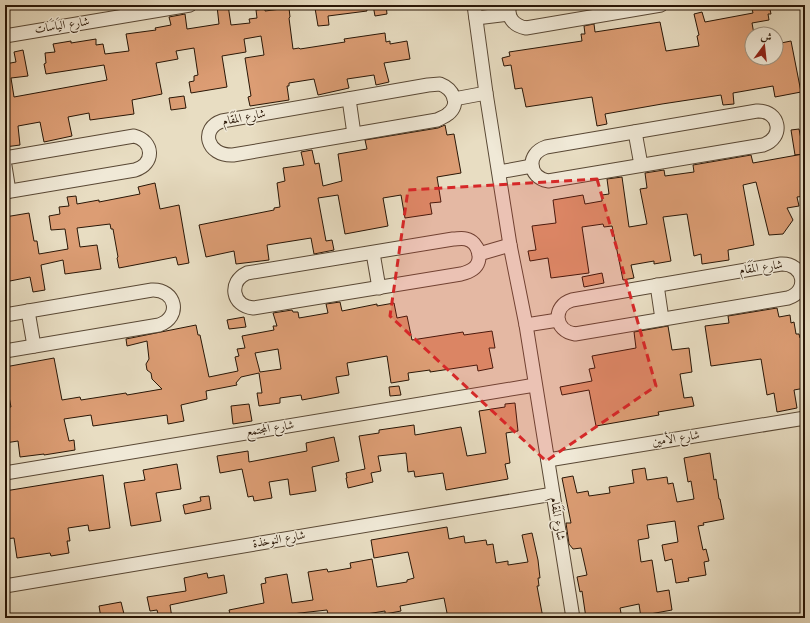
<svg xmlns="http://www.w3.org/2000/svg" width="810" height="623" font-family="'Old Standard TT',Amiri,serif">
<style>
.building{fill:#dc9d74;stroke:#291606;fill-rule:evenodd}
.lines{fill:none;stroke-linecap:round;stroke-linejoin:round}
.minor-casing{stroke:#594835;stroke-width:15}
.minor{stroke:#f0e9d7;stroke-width:13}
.marked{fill:#d62828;fill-opacity:0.2;stroke:#d62828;stroke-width:3;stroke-dasharray:8 5;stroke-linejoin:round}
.labels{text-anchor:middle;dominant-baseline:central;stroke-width:3;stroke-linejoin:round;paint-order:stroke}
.street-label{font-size:12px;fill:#291606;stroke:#f0e9d7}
</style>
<rect width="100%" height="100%" fill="#e8ddc2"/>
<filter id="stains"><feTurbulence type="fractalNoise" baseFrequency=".005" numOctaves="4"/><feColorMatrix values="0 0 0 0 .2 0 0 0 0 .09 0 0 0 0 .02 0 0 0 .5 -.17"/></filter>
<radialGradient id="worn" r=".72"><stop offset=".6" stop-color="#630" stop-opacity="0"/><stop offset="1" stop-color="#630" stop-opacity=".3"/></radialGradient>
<g class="building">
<path d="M228 5 231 25 250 23 249 19 257 18 256 10 265 9V11L289 8 290 17 289 18 293 49 299 48 300 49 345 42 344 39 385 33 386 42 390 41V44L407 41 410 59 384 63 389 82 376 85 374 75 347 79 349 88 318 95 314 79 289 83V86H287L289 100 250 106 248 97 251 96 245 58 264 55 261 36 244 39 246 52 222 56 227 87 191 93 189 82 194 81V76L198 75 194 48 176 51 178 59 156 63 162 94 132 100 134 114 90 120 89 113 68 117 72 136 44 142 40 122 18 126 20 145 5 147V64L16 62 14 52 23 50 28 76 11 78 14 97 107 80 104 65 46 74 44 64 46 63 45 53 55 52 53 44 71 41V43L96 39V45L103 44 105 54 129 51 126 34 156 30 155 28 171 25 169 17 185 14 187 29 219 24 217 6Z"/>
<path d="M335 5H366L367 11 328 16 329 25 318 26 315 8Z"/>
<path d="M373 5H386L387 14 375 16Z"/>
<path d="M751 5H769L771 14H768L769 20 752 23 754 34H752V58H776V44L791 41 801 92 775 97 773 86 733 93 734 104 723 105 721 95 662 104 605 114 607 124 597 126 592 97 526 107 522 88 515 89 511 65 504 66 502 58 510 56 509 52 582 41 581 34H585L584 26 594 24 595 32 660 22 666 51 699 46 697 36 699 35 694 14 702 12 705 22 753 13Z"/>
<path d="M184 96 186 108 171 110 169 98Z"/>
<path d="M445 125 447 135 454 134 461 173 437 177 441 202 430 203 432 214 405 218 401 195 383 198 388 226 345 234 338 195 318 198 326 241 332 240 334 250 314 254 311 238 267 245 269 260 236 264 234 251 206 257 199 225 274 210V208L280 207 277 183 285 181 283 168 304 165 301 152 312 150 315 164 319 163 323 186 342 181 338 154 367 149 365 140 438 128Z"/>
<path d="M799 129 804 154 795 155 791 130Z"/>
<path d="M803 154 805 168V196L797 197 799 206 787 208 793 220 783 234 769 235 756 182 743 185 754 245 728 250 729 260 702 264 701 254 694 256 687 214 663 217 671 261 654 264V261L631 265 634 278 623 280 612 226 604 227 603 224 582 227 589 273 551 278 548 258 530 261 528 251 536 250 532 226 556 223 553 200 583 195 585 204 602 201V195L609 194 607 179 622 177 629 227 647 224 640 189 647 188 645 173 664 170 665 176 694 172 693 165 751 155 753 163Z"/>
<path d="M155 183 160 209 179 205 189 263 178 265 176 257 119 268 117 258 118 257 113 229H111L110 224 77 228 80 247 97 245 101 269 65 274 63 260 41 265 45 290 33 292 30 277 5 282V217L29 213 34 241H37L39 254 68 249 65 229 51 230 49 216 60 214 59 207 69 206 67 197 76 196 77 204 99 200V202L140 194 138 187Z"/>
<path d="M602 273 604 283 584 287 582 277Z"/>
<path d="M340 302 342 311 377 304V306L394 303 397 318 407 316 412 340 463 332 464 335 492 331 495 348H489L493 368 478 371 477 365 430 372V370L408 373 409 380 391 383 387 356 347 363 349 375 336 377 339 393 302 400 301 395 280 398V403L259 406 257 393H262L259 373 241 377 236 383 237 385 206 391 207 399 181 405 184 421 168 424 167 415 93 426 91 415 64 419 69 441 74 440 75 450 44 455V454L20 457 18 441 5 443V407H11L5 376V367L54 358 62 400 80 397 81 400 126 393 127 395 162 389 152 379 151 373 147 370 146 364 149 359 147 341 127 346 126 339 196 325 198 335H200L209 377 238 371 235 357 239 356 237 349 245 348 242 336 274 330 273 326H277L273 313 292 310 293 312H298L299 318 328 313 326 304ZM278 349 281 369 260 372 255 353Z"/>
<path d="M777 308 779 317 790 315 791 323 794 322 796 334H799L800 338H805V388L794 390 797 408 777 412 774 393 767 395 761 359 711 366 705 326 729 323 728 316Z"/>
<path d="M244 317 246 327 229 329 227 320Z"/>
<path d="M668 326 672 350 689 348 692 372 680 374 684 398 692 397 694 406 658 412 659 415 596 426 589 390 562 395 560 387 592 381 589 369 595 368 592 356 636 348 634 332Z"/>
<path d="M399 386 401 395 390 396 389 387Z"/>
<path d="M515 403 518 431 506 433 510 463 505 464 508 479 446 490 443 473 415 477 414 471 408 472 406 453 378 456 381 471 371 473 373 482 348 488 346 478H347L346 473 365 469 359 436 379 433V430L414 425 415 435 461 427 467 456 486 453 479 411 505 407V404Z"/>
<path d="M249 404 252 421 233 424 231 406Z"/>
<path d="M334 437 339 461 312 467 316 491 290 495 288 479 269 482 272 498 254 501 253 496 248 497 242 469 220 473 217 456 248 451 249 462 307 451 306 443Z"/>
<path d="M710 453 714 480 716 479 719 499H720L724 519 703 523 704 525 698 526 703 550 706 549 709 561 704 562 706 575 688 578 689 581 676 583 672 559 665 561 662 545 678 542 675 521 647 525 649 538 638 540 641 562 652 560 657 592 669 590 672 610 650 614 651 618H641L639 604 620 608 622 618H586L582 591 580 592 577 577 587 575 581 548 573 549 569 544 566 523H571L562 478 573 476 577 493 588 491 589 496 610 493 609 487 634 483 632 470 645 468 647 480 667 477 668 484 673 483 677 502 694 499 691 481 688 482 684 458Z"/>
<path d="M177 464 181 489 156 493 161 521 131 526 124 483 145 480 143 470Z"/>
<path d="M103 475 110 528 89 531 88 525 68 528 70 541H67L69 553 51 556 50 553 17 558 14 538 5 539V491Z"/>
<path d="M209 496 211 509 185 514 183 505 201 501 200 497Z"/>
<path d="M447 527 449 539 464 536 465 543 486 540 487 545 493 544 496 563 508 561V565L528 562 522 535 532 533 538 560 540 578H538L539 586H537L543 618H448L444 598 400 606 401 611 385 614V611L342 618H329L327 610 300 613 278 616 279 618H231L229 610 264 603 261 584 266 583 265 578 287 574 292 603 313 600 308 572 327 569 328 572 351 568 350 563 372 559 377 587 407 582V580L414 578 408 552 374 558 371 540Z"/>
<path d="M207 573 208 578 224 575 227 593 170 605 172 618H159L157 610 150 611 147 597 186 591 184 578Z"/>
<path d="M121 602 125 618H101L99 606Z"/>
</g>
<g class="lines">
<defs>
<g id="minor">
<path d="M474 5 486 93 510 245 526 325 573 618"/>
<path d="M510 5C506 17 514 26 526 28L661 5"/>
<path d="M476 18 509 14"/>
<path d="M5 36 190 5"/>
<path d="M440 84C453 89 461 104 448 114 445 117 440 118 437 120L233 155C206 156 200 128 222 121L428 85Z"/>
<path d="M349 99 354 134"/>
<path d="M454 99 486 93"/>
<path d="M757 111C780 110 785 138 763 145L548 181C528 177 526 154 546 147Z"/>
<path d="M635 132 641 165"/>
<path d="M5 158 134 136C154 141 155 164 135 170L5 192"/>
<path d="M5 166 9 191"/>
<path d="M499 172 532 166"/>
<path d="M453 239C457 239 462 238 466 239 479 242 484 261 473 269 469 272 465 273 461 274L253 308C232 306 228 282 247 273Z"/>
<path d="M373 253 379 288"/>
<path d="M479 254 510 245"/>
<path d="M781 264C804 263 810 291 788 298L575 334C554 331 552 306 572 300Z"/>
<path d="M657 285 662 319"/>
<path d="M28 311 34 346"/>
<path d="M5 315 152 290C176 289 182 317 159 325L5 351"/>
<path d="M526 325 558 320"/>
<path d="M548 460 805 418"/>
<path d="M5 473 535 385"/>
<path d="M5 586 553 494"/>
</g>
</defs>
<use href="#minor" class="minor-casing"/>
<use href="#minor" class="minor"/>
</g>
<path class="marked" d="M597 179 656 386 546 461 390 316 408 190Z"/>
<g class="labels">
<g class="street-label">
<text transform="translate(62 26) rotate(-9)">شارع اليَاسَات</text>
<text transform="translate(244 118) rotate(-11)">شارع المَقَام</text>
<text transform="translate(761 268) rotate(-8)">شارع المَقَام</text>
<text transform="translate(270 429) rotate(-9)">شارع المجتمع</text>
<text transform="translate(676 439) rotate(-9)">شارع الأمين</text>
<text transform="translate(557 519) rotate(81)">شارع المَقَام</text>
<text transform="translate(279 540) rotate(-10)">شارع النوخذة</text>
</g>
</g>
<rect width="810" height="623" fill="none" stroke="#e8ddc2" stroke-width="20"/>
<rect x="6" y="6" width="798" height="611" fill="none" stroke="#291606" stroke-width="2"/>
<rect x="10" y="10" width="790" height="603" fill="none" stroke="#291606"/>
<g transform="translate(764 46) rotate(15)"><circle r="19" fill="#f0e9d7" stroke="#a09583"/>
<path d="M0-3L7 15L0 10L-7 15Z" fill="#8f2418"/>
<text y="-6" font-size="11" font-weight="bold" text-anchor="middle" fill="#291606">ش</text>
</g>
<rect width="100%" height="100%" filter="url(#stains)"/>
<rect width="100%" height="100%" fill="url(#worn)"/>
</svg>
